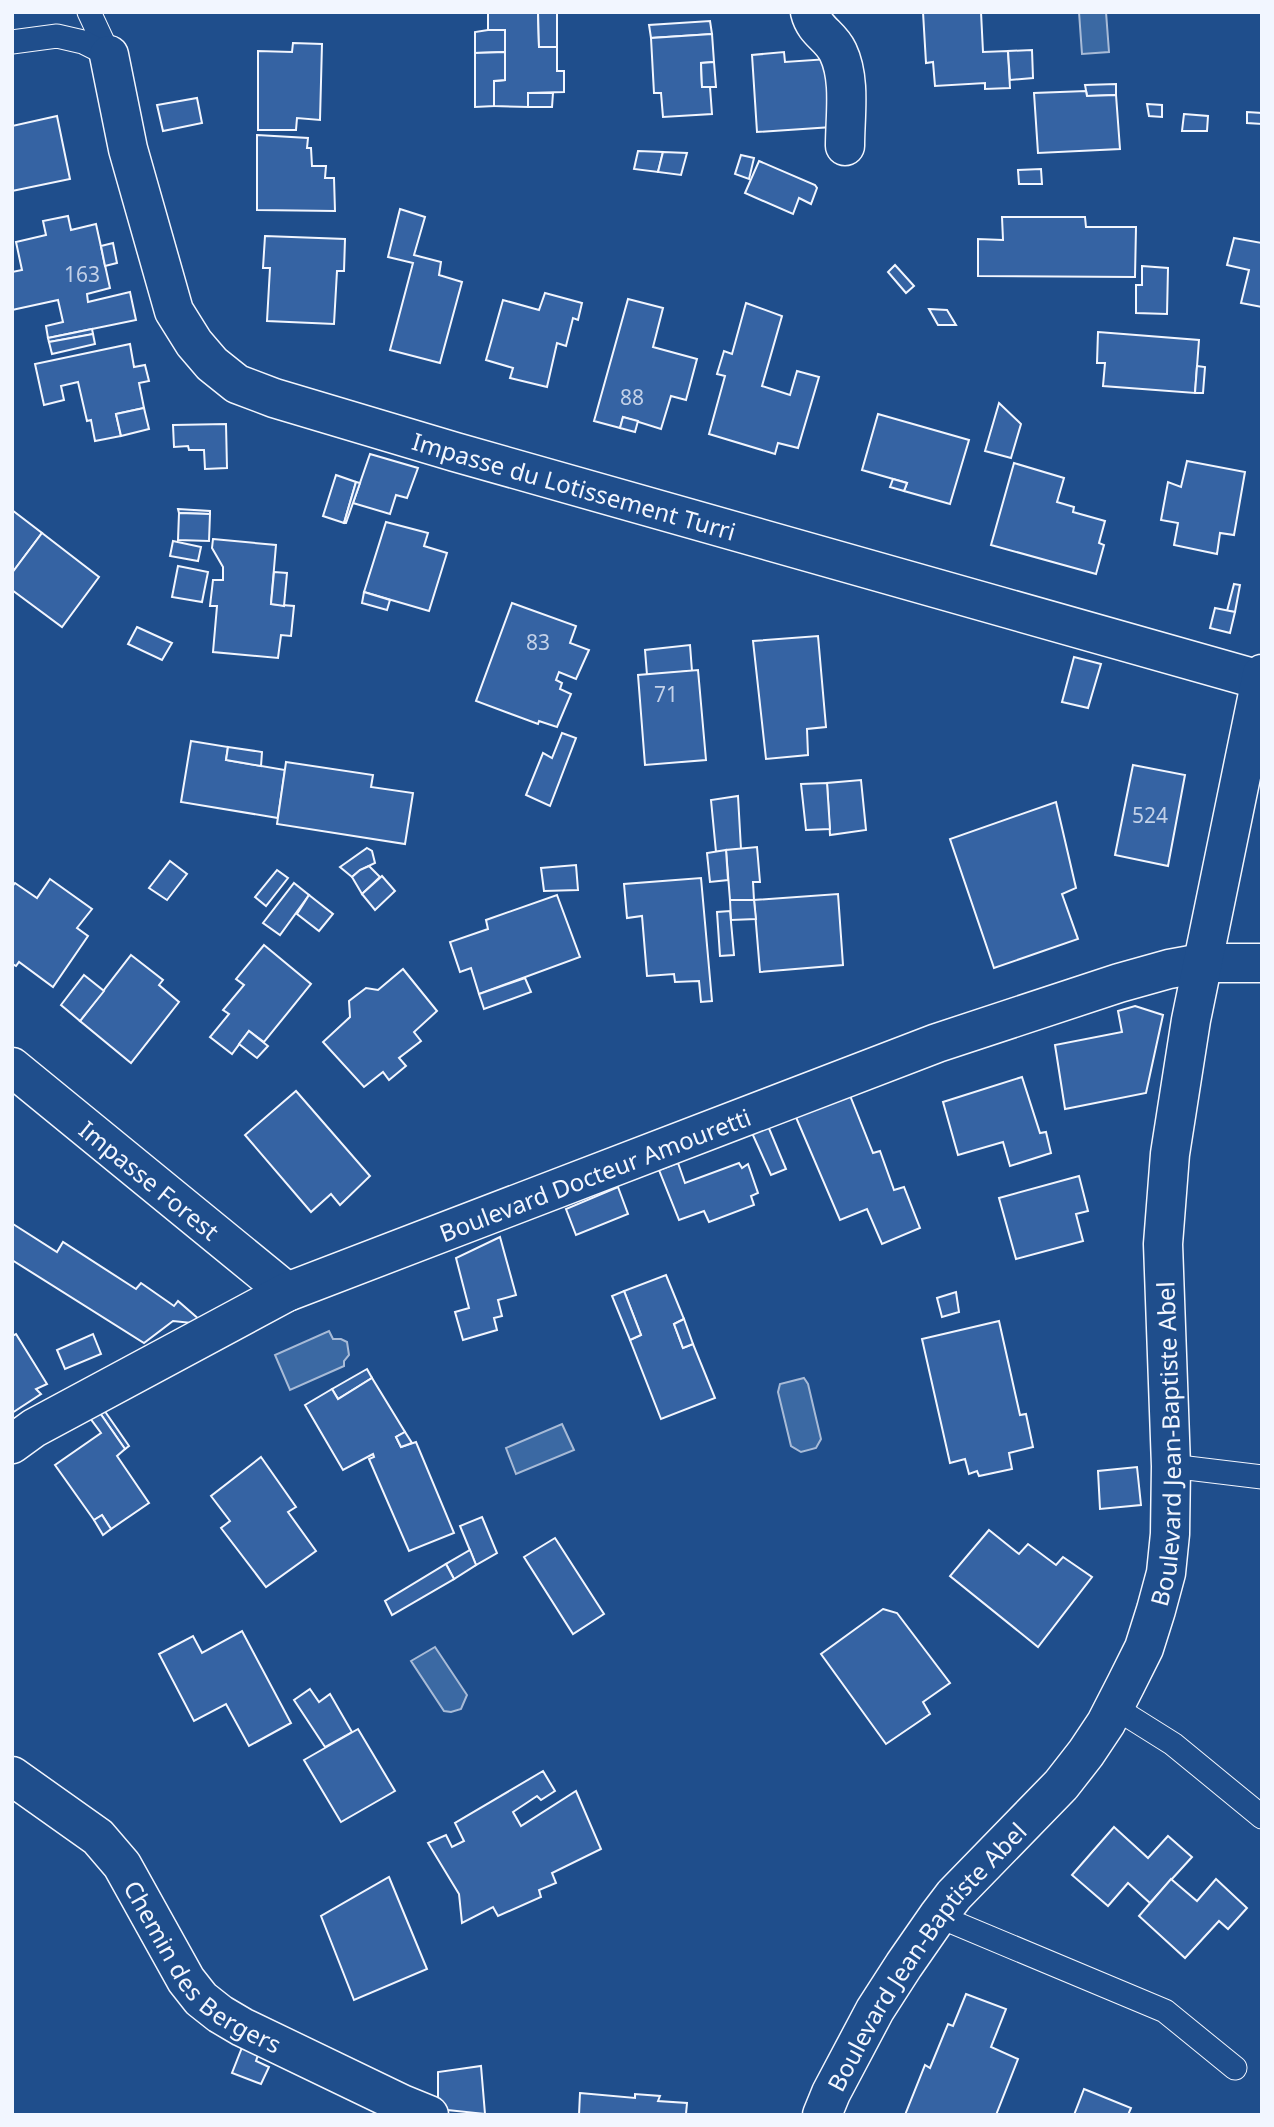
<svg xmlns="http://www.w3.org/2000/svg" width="1274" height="2127" font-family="'Noto Sans',sans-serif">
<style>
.water{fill:#3b69a3;stroke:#a8bbd7;stroke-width:2}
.building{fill:#3563a3;stroke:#f2f6ff;stroke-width:2}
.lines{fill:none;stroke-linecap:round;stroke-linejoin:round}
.lane-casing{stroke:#f2f6ff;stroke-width:25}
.street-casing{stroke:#f2f6ff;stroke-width:41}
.secondary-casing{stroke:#f2f6ff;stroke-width:41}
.lane{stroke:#1f4e8c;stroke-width:23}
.street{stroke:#1f4e8c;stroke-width:38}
.secondary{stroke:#1f4e8c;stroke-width:38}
.labels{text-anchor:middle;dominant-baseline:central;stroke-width:5;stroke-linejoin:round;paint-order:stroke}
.number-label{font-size:21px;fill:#c3d1e8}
.street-label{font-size:24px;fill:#f2f6ff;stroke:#1f4e8c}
</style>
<rect width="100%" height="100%" fill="#1f4e8c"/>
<g class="water">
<path d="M1079 12H1106L1109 52 1082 54Z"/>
<path d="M329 1331 333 1339H341L347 1342 349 1355 344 1361V1366L290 1390 275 1355Z"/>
<path d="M804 1378 808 1384 821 1439 816 1448 801 1452 791 1446 778 1392 780 1384Z"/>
<path d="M562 1424 574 1450 516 1474 506 1448Z"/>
<path d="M435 1647 467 1695 461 1709 451 1712 444 1711 411 1661Z"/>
</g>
<g class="building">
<path d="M488 12H538L539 47H557V71H564V92L528 93V107L494 106V81L505 80V30H488Z"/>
<path d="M538 12H557V47H539Z"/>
<path d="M923 12H981L983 52 1008 51 1010 88 985 89V83L935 86 933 62 926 63Z"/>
<path d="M710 21 712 34 651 38 649 25Z"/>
<path d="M488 30H505V52L475 53V32Z"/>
<path d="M712 34 714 62 701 63 702 87H710L712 114 663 117 661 93H654L651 38Z"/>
<path d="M293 43 322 44 320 120 297 118 296 130H258V51L292 52Z"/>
<path d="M1032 50 1033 78 1010 80 1008 51Z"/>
<path d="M505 52V80L494 81V106L475 107V53Z"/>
<path d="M784 52 785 62 828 59 832 127 757 132 752 55Z"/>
<path d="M714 62 716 87H702L701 63Z"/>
<path d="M1116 84V95L1087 96 1085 85Z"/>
<path d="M1086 91 1087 96 1116 95 1120 149 1038 153 1034 93Z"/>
<path d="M528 93H553L552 107H528Z"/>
<path d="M197 98 202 123 163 131 157 105Z"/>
<path d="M1147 104 1162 105V117L1149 116Z"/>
<path d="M1247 112 1262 113V124L1247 123Z"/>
<path d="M1184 114 1208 116 1207 131H1182Z"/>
<path d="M57 116 70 179 12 191V126Z"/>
<path d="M257 135 308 138 307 148H311L312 166H326L325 178H334L335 211 257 210Z"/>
<path d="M638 151 663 152 658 172 634 169Z"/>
<path d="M663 152 687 153 681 175 658 172Z"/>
<path d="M741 155 754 158 749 179 735 174Z"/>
<path d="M759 161 815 185 817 188 811 204 799 198 793 214 745 193Z"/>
<path d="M1041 169 1042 184H1019L1018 170Z"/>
<path d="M400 209 425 217 414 255 441 262 439 275 462 282 440 363 390 350 413 263 388 257Z"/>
<path d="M68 216 71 230 96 224 110 288 87 294 88 302 130 292 136 320 48 338 46 326 63 322 58 300 12 310V272L22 270 16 242 46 235 43 221Z"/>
<path d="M1002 217H1085L1086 227H1136L1135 277 978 276V239L1003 240Z"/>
<path d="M265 236 345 239 344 271H337L334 324 267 321 270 268H263Z"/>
<path d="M1234 238 1262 243V307L1241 303 1249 270 1227 265Z"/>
<path d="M113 243 117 263 105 266 101 246Z"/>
<path d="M895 265 914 286 906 293 888 272Z"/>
<path d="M1142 266 1168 268 1167 314 1136 313V285H1142Z"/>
<path d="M545 293 582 303 578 320 573 318 566 346 557 343 547 387 510 378 513 368 486 360 503 300 539 310Z"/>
<path d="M628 299 663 308 653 347 697 359 686 400 671 396 661 429 623 417 620 428 594 421Z"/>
<path d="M746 303 782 316 762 386 790 395 797 371 819 377 798 448 778 443 775 454 709 434 725 376 717 374 724 351 732 354Z"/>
<path d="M929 309 947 310 956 325H938Z"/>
<path d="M92 329 93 334 89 335 49 342 48 338Z"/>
<path d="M1098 332 1199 340 1195 393 1103 386 1105 363H1097Z"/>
<path d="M93 334 95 344 52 354 49 342Z"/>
<path d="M130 344 134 367 145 365 149 381 139 383 144 408 116 414 121 436 95 441 91 420 87 421 78 382 61 386 64 400 44 405 35 364Z"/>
<path d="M1197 366 1205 367 1203 393H1195Z"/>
<path d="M999 403 1021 424 1011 458 985 451Z"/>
<path d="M144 408 149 429 121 436 116 414Z"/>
<path d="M878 414 969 440 950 504 904 491 907 483 862 470Z"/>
<path d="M623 417 638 421 635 432 620 428Z"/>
<path d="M226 424 227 468 205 469 204 450H189L188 446 174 447 173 425Z"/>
<path d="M370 454 418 468 407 498 396 495 390 514 353 503Z"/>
<path d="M1187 461 1245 472 1234 535 1220 533 1217 554 1174 545 1178 523 1161 520 1168 482 1181 487Z"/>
<path d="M1014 463 1064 478 1057 502 1074 507 1073 512 1105 521 1099 543 1104 545 1096 574 991 545Z"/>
<path d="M336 475 356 482 344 523 323 516Z"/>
<path d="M893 479 907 483 904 491 890 487Z"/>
<path d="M356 482 360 483 346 523H344Z"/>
<path d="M178 509 210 511V514H206L179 513Z"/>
<path d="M12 510 42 533 12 573Z"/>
<path d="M179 513 210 514 209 541 178 540Z"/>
<path d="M386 522 428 533 424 546 447 553 429 611 364 592Z"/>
<path d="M42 533 99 577 62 627 12 590V573Z"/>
<path d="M213 539 276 545 271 604 294 606 291 636 281 635 278 658 213 652 217 606H210L213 580H223V567L212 548Z"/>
<path d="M173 541 201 547 198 561 170 556Z"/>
<path d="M178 566 208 572 202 602 172 597Z"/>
<path d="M274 572 287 573 284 606 271 604Z"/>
<path d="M1234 584 1240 585 1235 612 1227 611Z"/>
<path d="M364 592 390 600 387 610 362 603Z"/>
<path d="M512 603 576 626 570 643 589 650 576 679 559 672 556 680 562 683 560 689 571 694 557 727 539 721 538 724 476 701Z"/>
<path d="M1215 608 1235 612 1230 633 1210 628Z"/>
<path d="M137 627 172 643 162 660 128 644Z"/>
<path d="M818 636 826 727 807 729 808 755 766 759 753 641Z"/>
<path d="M690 645 692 671 647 675 645 650Z"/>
<path d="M1074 657 1101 664 1088 708 1062 702Z"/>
<path d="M698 670 706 760 645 765 638 675Z"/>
<path d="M562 733 576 738 550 806 526 795 543 753 552 758Z"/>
<path d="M191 741 228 747 226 760 285 770 278 818 181 802Z"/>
<path d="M228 747 262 752 261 766 226 760Z"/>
<path d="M286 762 373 775 371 787 413 793 405 844 277 824Z"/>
<path d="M1133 765 1185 775 1168 866 1115 855Z"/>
<path d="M861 780 866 830 830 835 827 783Z"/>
<path d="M827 783 830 829 806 830 801 784Z"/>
<path d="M738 796 741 849 716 852 711 800Z"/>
<path d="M1056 802 1076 888 1062 894 1078 939 994 968 950 839Z"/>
<path d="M757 847 760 882H753L754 900H730L726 850Z"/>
<path d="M367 848 372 851 375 863 360 870 352 877 340 867Z"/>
<path d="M726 850 728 880 710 882 707 853Z"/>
<path d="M170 861 187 874 167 900 149 888Z"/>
<path d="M576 865 578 890 544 891 541 868Z"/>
<path d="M369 866 380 877 362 894 352 877 360 870Z"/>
<path d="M277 870 288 878 266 906 255 897Z"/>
<path d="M382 876 395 891 375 910 362 894Z"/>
<path d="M701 878 712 1001 701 1002 699 981 675 982 674 974 647 976 642 916 627 918 624 884Z"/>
<path d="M50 879 92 909 77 928 88 936 53 987 19 962 16 966 12 964V887L15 883 37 898Z"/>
<path d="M294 883 309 895 280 935 263 923Z"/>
<path d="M838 894 843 965 760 972 754 900Z"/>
<path d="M309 895 333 914 319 931 297 914Z"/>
<path d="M557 895 580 957 479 994 471 968 460 972 450 942 488 929 486 920Z"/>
<path d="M730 900H754L756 919 731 920Z"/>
<path d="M730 911 734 955 720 956 717 912Z"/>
<path d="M264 945 311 984 264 1042 249 1031 232 1054 210 1037 229 1014 223 1010 244 985 236 979Z"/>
<path d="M131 955 163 980 159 985 179 1002 131 1063 80 1021Z"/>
<path d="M403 969 437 1011 414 1032 421 1041 399 1058 406 1066 389 1080 383 1072 364 1087 323 1042 350 1017 349 1001 366 988 378 990Z"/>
<path d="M84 975 104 991 80 1021 61 1005Z"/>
<path d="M525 978 531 992 484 1009 479 994Z"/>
<path d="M1135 1006 1163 1015 1146 1093 1065 1109 1055 1045 1122 1032 1118 1011Z"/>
<path d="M249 1031 268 1046 257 1058 239 1044Z"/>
<path d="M1022 1077 1040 1133 1046 1132 1051 1153 1010 1166 1003 1142 958 1155 943 1102Z"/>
<path d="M296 1091 370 1176 340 1205 331 1194 311 1212 245 1135Z"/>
<path d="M849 1093 873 1153 880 1151 894 1190 904 1187 920 1228 882 1244 867 1209 840 1220 795 1115Z"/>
<path d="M768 1126 786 1169 771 1175 752 1133Z"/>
<path d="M678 1163 685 1183 739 1163 742 1168 748 1164 758 1193 751 1196 754 1205 709 1222 704 1211 679 1220 659 1170Z"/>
<path d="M1079 1176 1088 1211 1076 1214 1083 1241 1016 1259 999 1198Z"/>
<path d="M618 1187 628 1214 576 1235 566 1209Z"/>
<path d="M13 1224 57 1252 63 1242 136 1289 141 1283 174 1306 178 1301 201 1321 192 1323 173 1321 144 1343 12 1260Z"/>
<path d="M500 1237 516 1295 498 1300 502 1316 494 1318 497 1330 463 1340 455 1312 469 1308 456 1258Z"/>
<path d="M666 1275 684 1319 674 1324 683 1348 693 1344 715 1398 661 1419 630 1340 641 1335 624 1291Z"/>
<path d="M624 1291 641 1335 630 1340 612 1296Z"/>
<path d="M956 1292 959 1312 942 1317 937 1298Z"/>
<path d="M684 1319 693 1344 683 1348 674 1324Z"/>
<path d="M999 1321 1020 1415 1026 1414 1033 1447 1009 1453 1012 1469 979 1476 977 1471 969 1474 965 1459 950 1463 922 1339Z"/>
<path d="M16 1334 47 1384 36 1389 41 1394 12 1413V1336Z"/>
<path d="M93 1334 101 1354 65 1369 57 1350Z"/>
<path d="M367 1369 372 1378 338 1399 332 1389Z"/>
<path d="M372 1378 405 1432 396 1437 401 1447 416 1442 454 1533 409 1551 369 1459 374 1457 373 1454 343 1470 305 1405 332 1389 338 1399Z"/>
<path d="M104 1410 129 1446 125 1449 100 1413Z"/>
<path d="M100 1413 125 1449 117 1456 149 1503 111 1529 102 1515 94 1520 55 1465 101 1433 90 1418Z"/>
<path d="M405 1432 412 1443 401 1447 396 1437Z"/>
<path d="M261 1457 296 1507 288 1512 316 1551 266 1587 221 1528 230 1521 211 1496Z"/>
<path d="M1137 1467 1141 1505 1100 1509 1098 1471Z"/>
<path d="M102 1515 111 1529 103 1535 94 1520Z"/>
<path d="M482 1517 497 1553 476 1565 460 1526Z"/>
<path d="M989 1530 1019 1554 1028 1544 1056 1565 1063 1557 1092 1577 1038 1647 950 1576Z"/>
<path d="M555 1538 604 1614 573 1634 524 1557Z"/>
<path d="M470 1550 476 1565 454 1579 446 1564Z"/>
<path d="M446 1564 454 1579 392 1615 385 1601Z"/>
<path d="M883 1609 897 1613 950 1683 923 1702 930 1714 886 1744 821 1654Z"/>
<path d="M242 1631 291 1723 249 1746 226 1704 194 1721 159 1654 193 1636 202 1653Z"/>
<path d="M310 1689 319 1702 330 1694 352 1732 325 1747 294 1700Z"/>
<path d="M358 1729 395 1791 341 1822 304 1760Z"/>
<path d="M543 1771 555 1791 541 1800 537 1796 513 1812 521 1826 576 1791 601 1849 552 1873 556 1883 539 1890 541 1897 498 1916 493 1907 462 1923 459 1894 428 1843 446 1835 452 1847 464 1841 455 1823Z"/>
<path d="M1114 1827 1148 1858 1168 1836 1192 1857 1150 1903 1128 1883 1108 1906 1072 1875Z"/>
<path d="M389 1877 427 1969 354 2000 321 1916Z"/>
<path d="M1171 1879 1197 1901 1216 1879 1247 1908 1228 1929 1219 1921 1185 1958 1139 1916Z"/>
<path d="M966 1994 1006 2009 991 2047 1018 2059 996 2115H905L925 2065 930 2068 948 2024 953 2026Z"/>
<path d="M243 2045 259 2052 256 2061 269 2067 261 2084 232 2073Z"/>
<path d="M481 2066 485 2114 438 2109V2072Z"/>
<path d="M1084 2089 1131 2108 1128 2115H1074Z"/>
<path d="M580 2093 635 2098V2094L660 2096 658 2101 687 2103 686 2114 694 2115H579Z"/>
</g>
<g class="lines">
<defs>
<g id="lane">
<path d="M89 12 109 55"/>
<path d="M12 42 57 36 83 42 109 55"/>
<path d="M1171 1466 1262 1477"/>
<path d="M1114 1707 1173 1744 1262 1817"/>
<path d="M938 1916 1165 2011 1235 2068"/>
</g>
<g id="street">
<path d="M810 12C815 32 830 35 838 52 851 79 845 116 845 146"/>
<path id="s1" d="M109 55 128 149 174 311 194 343 212 364 237 384 274 398 455 452 1260 680"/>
<path id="s2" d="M12 1067 287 1292"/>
<path id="s3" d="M12 1444 34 1428 287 1292 937 1043 1119 983 1169 969 1202 963H1262"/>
<path id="s4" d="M12 1776 98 1837 122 1865 186 1980 201 1999 220 2014 242 2027 402 2104 429 2115"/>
</g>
<g id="secondary">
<path id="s5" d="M822 2115 831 2093 875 2010 904 1965 938 1916 954 1895 1061 1785 1086 1753 1106 1723 1126 1684 1144 1648 1156 1610 1166 1573 1170 1534 1171 1466 1163 1244 1170 1154 1191 1020 1262 674"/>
</g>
</defs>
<use href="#lane" class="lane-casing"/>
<use href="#street" class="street-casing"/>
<use href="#secondary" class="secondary-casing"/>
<use href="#lane" class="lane"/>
<use href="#street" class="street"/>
<use href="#secondary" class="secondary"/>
</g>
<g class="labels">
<g class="number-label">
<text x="82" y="274">163</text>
<text x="632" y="397">88</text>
<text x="538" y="642">83</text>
<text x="666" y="694">71</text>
<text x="1150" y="815">524</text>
</g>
<g class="street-label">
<text stroke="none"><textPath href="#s1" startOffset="714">Impasse du Lotissement Turri</textPath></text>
<text stroke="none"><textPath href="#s3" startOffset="644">Boulevard Docteur Amouretti</textPath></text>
<text stroke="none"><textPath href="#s2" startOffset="178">Impasse Forest</textPath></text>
<text stroke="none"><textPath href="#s5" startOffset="779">Boulevard Jean-Baptiste Abel</textPath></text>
<text stroke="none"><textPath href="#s5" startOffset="191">Boulevard Jean-Baptiste Abel</textPath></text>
<text stroke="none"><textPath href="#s4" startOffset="276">Chemin des Bergers</textPath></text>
</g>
</g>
<rect width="1274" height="2127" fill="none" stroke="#f2f6ff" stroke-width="28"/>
</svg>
